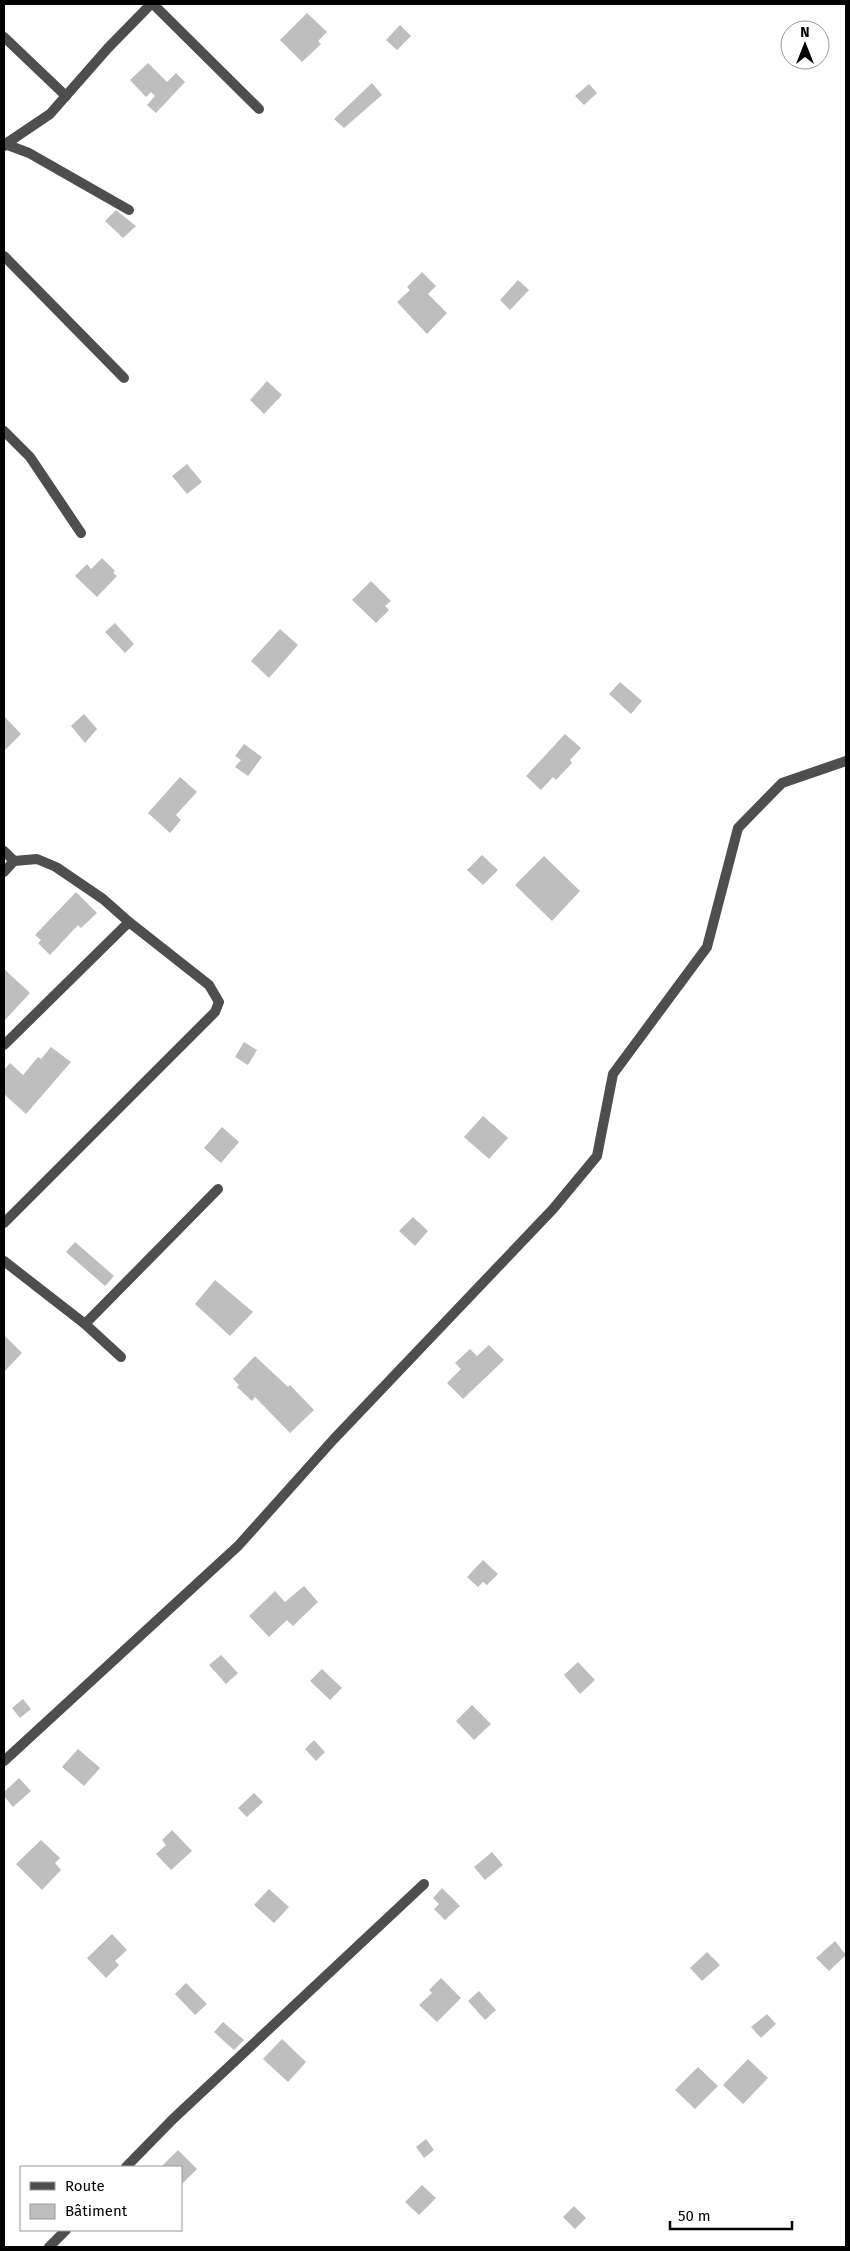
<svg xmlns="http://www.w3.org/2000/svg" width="850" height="2251" font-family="'Fira Sans',sans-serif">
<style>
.building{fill:#bebebe}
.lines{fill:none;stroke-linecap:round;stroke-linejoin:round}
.minor{stroke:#4e4e4e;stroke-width:10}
</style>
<rect width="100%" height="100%" fill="#fff"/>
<g class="building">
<path d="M307 13 327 32 318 41 321 44 302 62 280 40Z"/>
<path d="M400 25 411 36 397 50 386 40Z"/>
<path d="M148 63 167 82 176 73 185 82 156 113 147 105 155 96 151 92 146 97 130 80Z"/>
<path d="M372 83 382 95 344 128 334 119Z"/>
<path d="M589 84 597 93 584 105 575 96Z"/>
<path d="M116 210 136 226 123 238 105 221Z"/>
<path d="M422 272 436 286 428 294 447 313 427 334 397 302 410 290 407 287Z"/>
<path d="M518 280 529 290 510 310 500 300Z"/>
<path d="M267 381 282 395 264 414 250 400Z"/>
<path d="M187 464 202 482 187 494 172 476Z"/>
<path d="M102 558 115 571 113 573 117 576 97 597 75 576 87 564 91 569Z"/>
<path d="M371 581 391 601 385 606 389 610 376 623 352 600Z"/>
<path d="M115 623 134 644 125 653 105 632Z"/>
<path d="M280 629 298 645 269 678 251 661Z"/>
<path d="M620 682 642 701 631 714 609 694Z"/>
<path d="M84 714 97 729 85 743 71 726Z"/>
<path d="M4 716 21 734 4 751Z"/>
<path d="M565 734 581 748 570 760 572 763 556 780 553 777 541 790 526 776Z"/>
<path d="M244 744 262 757 248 776 235 767 241 760 235 756Z"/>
<path d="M180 777 197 792 176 815 181 820 170 833 148 813Z"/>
<path d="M482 855 498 870 483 885 467 870Z"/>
<path d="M544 856 580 891 552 921 515 885Z"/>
<path d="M76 892 97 913 81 928 78 925 50 955 38 943 41 940 35 935Z"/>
<path d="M4 969 30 993 4 1021Z"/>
<path d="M244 1042 257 1050 248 1065 235 1057Z"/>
<path d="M51 1047 71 1062 26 1114 4 1094V1070L10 1063 23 1075 38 1057 41 1059Z"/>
<path d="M483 1116 508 1138 489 1159 464 1137Z"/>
<path d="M222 1127 239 1142 221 1163 204 1148Z"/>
<path d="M413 1217 428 1231 415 1246 399 1231Z"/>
<path d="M75 1242 114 1276 105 1286 66 1252Z"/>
<path d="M215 1280 253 1312 230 1336 195 1304Z"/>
<path d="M4 1335 22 1353 4 1372Z"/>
<path d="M489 1345 504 1360 463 1399 447 1383 461 1369 455 1363 470 1349 477 1356Z"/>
<path d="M255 1356 288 1387 290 1385 314 1410 290 1433 255 1397 252 1401 237 1387 239 1385 233 1379Z"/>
<path d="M483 1560 498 1574 487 1585 483 1582 478 1587 467 1577Z"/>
<path d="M304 1586 318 1602 293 1626 287 1620 269 1637 249 1616 275 1591 285 1602Z"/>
<path d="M221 1655 238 1673 226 1684 209 1665Z"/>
<path d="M578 1662 595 1680 580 1694 564 1675Z"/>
<path d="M322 1669 342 1688 330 1700 310 1681Z"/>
<path d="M23 1699 31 1709 20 1718 12 1708Z"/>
<path d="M472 1705 491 1724 474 1740 456 1721Z"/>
<path d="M314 1740 325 1752 316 1761 305 1749Z"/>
<path d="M78 1749 100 1768 84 1786 62 1767Z"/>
<path d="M19 1778 31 1791 13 1807 4 1796V1792Z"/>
<path d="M254 1793 263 1802 247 1817 238 1808Z"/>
<path d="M172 1830 192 1851 171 1870 156 1854 166 1845 162 1840Z"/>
<path d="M41 1840 60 1858 55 1863 61 1870 42 1890 16 1864Z"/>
<path d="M492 1852 503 1865 485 1880 474 1867Z"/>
<path d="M442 1888 460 1906 445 1920 434 1909 439 1904 433 1898Z"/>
<path d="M269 1889 289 1907 274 1923 254 1905Z"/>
<path d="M112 1934 127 1950 115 1961 119 1965 106 1978 87 1958Z"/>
<path d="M835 1941 846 1955 829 1971 816 1958Z"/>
<path d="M707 1952 720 1965 702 1981 690 1968Z"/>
<path d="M441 1978 461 1998 437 2022 419 2005 432 1993 429 1990Z"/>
<path d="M186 1983 207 2004 195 2015 175 1994Z"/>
<path d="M479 1991 496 2010 485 2020 468 2001Z"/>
<path d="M767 2014 776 2024 761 2038 751 2027Z"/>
<path d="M223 2022 244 2040 234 2050 214 2032Z"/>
<path d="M282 2039 306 2062 288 2082 263 2059Z"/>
<path d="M748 2059 768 2078 743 2104 723 2085Z"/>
<path d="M698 2067 718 2086 695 2109 675 2090Z"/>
<path d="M426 2139 434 2150 424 2158 416 2147Z"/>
<path d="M178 2150 197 2169 181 2185V2167H161Z"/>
<path d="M422 2185 436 2198 419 2215 405 2202Z"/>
<path d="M574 2206 586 2218 575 2229 563 2217Z"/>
</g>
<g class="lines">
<g class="minor">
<path d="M153 4 259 109"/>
<path d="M4 37 66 96"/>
<path d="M4 145 50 114 108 48 151 4"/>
<path d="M4 146 5 144 29 153 129 210"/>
<path d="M4 256 124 378"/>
<path d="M4 431 30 457 81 533"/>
<path d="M4 851 14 861 37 859 56 867 103 899 129 922 209 985 219 1002 215 1012 4 1223"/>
<path d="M4 872 14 861"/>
<path d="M4 1045 129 922"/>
<path d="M4 1261 85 1324 121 1357"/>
<path d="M85 1324 218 1189"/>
<path d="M4 1761 238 1546 333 1440 553 1209 597 1156 613 1074 707 947 738 828 782 783 846 761"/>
<path d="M126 2167 173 2119 424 1884"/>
<path d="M49 2247 66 2230"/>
</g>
</g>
<rect width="850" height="2251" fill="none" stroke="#000000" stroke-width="10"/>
<rect x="20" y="2166" width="162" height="65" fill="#ffffff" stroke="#999999"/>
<rect x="30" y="2182" width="25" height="8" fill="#4e4e4e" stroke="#999999"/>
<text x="65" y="2191" font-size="15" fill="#000000">Route</text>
<rect x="30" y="2204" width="25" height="15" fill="#bebebe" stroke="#999999"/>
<text x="65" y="2216" font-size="15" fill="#000000">Bâtiment</text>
<g transform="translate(805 45)"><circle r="24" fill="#ffffff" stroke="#999999"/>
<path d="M0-4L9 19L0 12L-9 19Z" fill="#000000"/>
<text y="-8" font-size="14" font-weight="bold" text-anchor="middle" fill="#000000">N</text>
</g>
<path d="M670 2221v8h122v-8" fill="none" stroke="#000000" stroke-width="2.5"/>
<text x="678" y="2221" font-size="15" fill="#000000" stroke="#ffffff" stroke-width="4" paint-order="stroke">50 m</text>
</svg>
